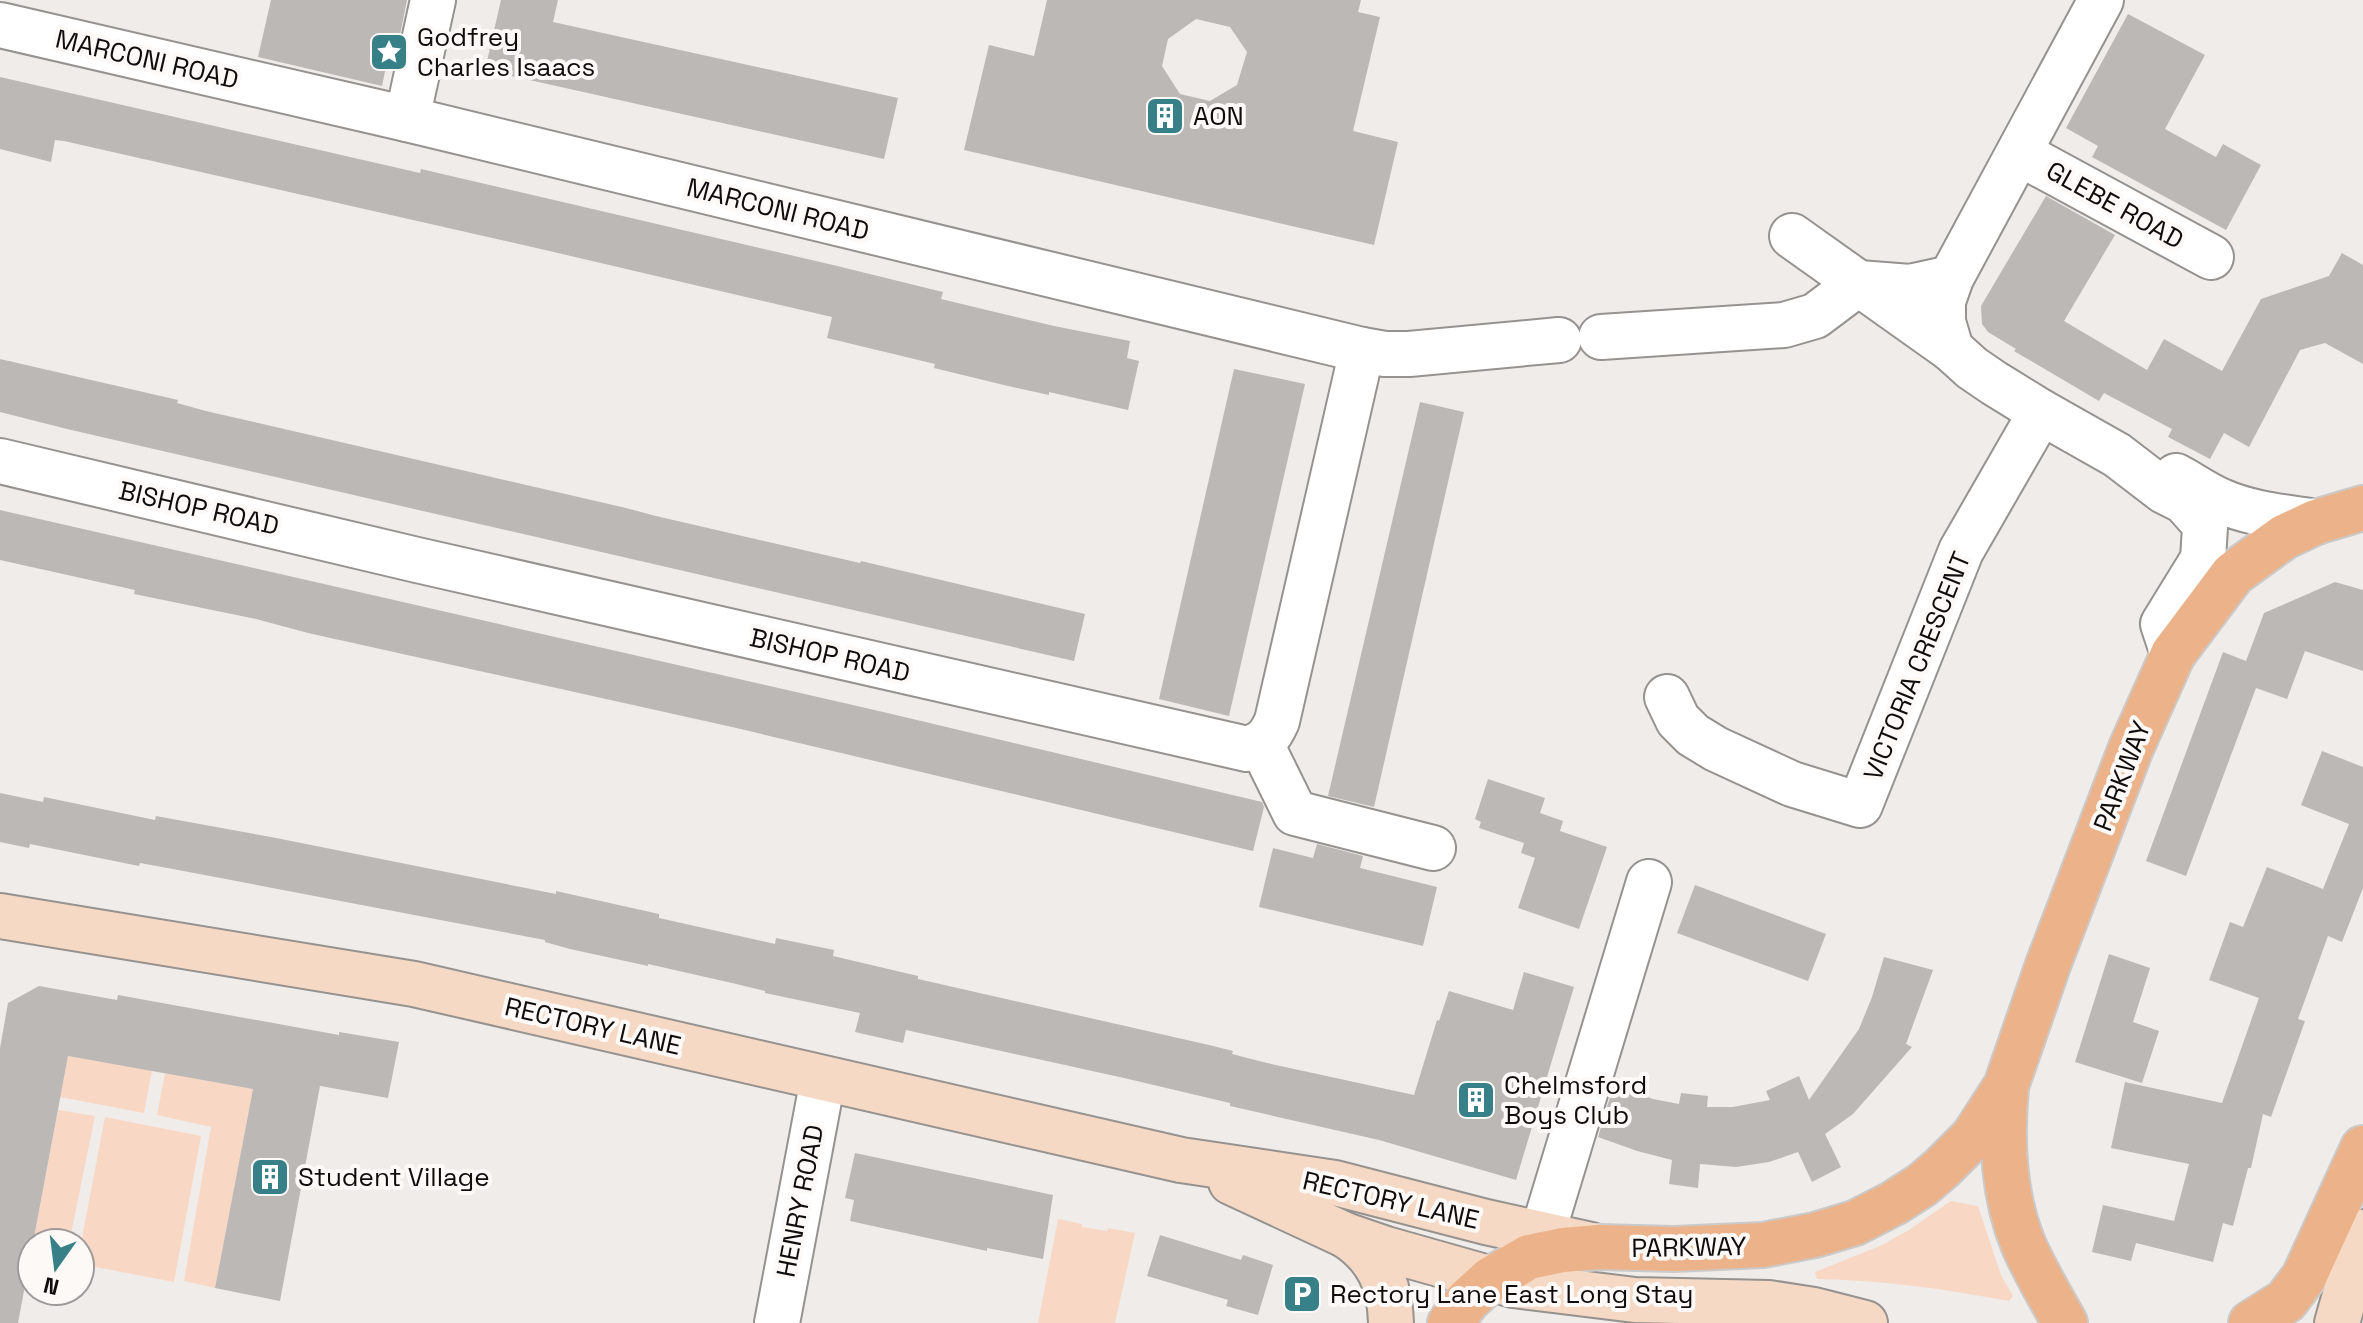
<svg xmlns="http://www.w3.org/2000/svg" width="2363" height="1323" font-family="'Space Grotesk',sans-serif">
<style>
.green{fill:#f8d8c5}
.building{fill:#bcb8b6;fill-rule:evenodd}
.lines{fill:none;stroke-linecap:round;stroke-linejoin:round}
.street-casing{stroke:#95928f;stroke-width:48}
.secondary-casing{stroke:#95928f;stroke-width:48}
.primary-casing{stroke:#cacaca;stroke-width:48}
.street{stroke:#fff;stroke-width:44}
.secondary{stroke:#f5d9c4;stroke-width:44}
.primary{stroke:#ecb38a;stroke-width:44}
.labels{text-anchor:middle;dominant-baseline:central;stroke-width:8;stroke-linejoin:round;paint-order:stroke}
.poi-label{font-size:26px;fill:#0e0c0c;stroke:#fdf9f7;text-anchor:start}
.street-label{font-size:26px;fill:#0e0c0c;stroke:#fdf9f7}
</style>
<rect width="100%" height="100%" fill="#f0ece9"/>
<g class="green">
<path d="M68 1056 152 1070 144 1113 60 1097Z"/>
<path d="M165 1073 253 1089 215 1288 184 1281 211 1127 157 1115Z"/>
<path d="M58 1110 95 1116 69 1243H33Z"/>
<path d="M105 1117 201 1136 174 1282 80 1264V1248Z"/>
<path d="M1951 1201 1978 1206 2001 1275 2013 1296 2009 1301C1945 1289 1882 1280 1817 1279L1815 1272 1880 1246 1909 1230Z"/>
<path d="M1058 1219 1082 1224V1227L1107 1231 1108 1228 1135 1233 1115 1323H1038Z"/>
</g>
<g class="building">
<path d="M271 0H407L400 35 393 33 382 86 258 57Z"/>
<path d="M501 0H558L553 22 898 98 884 159 485 70Z"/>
<path d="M1047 0H1361L1358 12 1380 17 1353 131 1398 142 1374 245 964 150 989 45 1034 56ZM1196 19 1230 27 1247 52 1237 85 1210 101 1180 94 1162 66 1168 39Z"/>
<path d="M2128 14 2205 55 2165 129 2216 157 2223 144 2261 165 2226 230 2092 157 2098 146 2066 128Z"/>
<path d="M0 77 420 173 421 169 833 265 943 292 941 299 1054 326 1130 341 1127 358 1139 361 1128 410 1049 392V395L1008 386 934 368 935 364 827 338 832 317 545 250 64 141 55 140 51 162 0 149Z"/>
<path d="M2046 196 2115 235 2064 321 2147 370 2164 339 2222 371 2261 299 2329 276 2342 253 2363 265V364L2325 343 2300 350 2249 447 2224 433 2210 459 2168 437 2172 429 2104 393 2099 401 2014 351 2016 349 1988 332 1982 324 1981 306Z"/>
<path d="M0 359 178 400 177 403 206 411 626 508 656 516 860 563 861 561 1085 614 1074 661 67 429 0 412Z"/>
<path d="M1234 369 1305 384 1229 716 1159 699Z"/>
<path d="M1420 402 1464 412 1374 807 1328 796Z"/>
<path d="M0 510 879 711 1262 802 1264 807 1253 851 732 727 308 633 256 619 134 594 135 590 0 560Z"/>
<path d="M2335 582 2363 590V671L2305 651 2287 699 2256 688 2186 876 2146 861 2223 652 2246 661 2264 613Z"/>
<path d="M2322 751 2363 767V888L2342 942 2328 936 2298 1019 2305 1021 2271 1117 2263 1114 2251 1168H2248L2233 1226 2223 1223 2213 1262 2136 1243 2131 1261 2092 1252 2103 1205 2174 1221 2189 1164 2111 1148 2125 1082 2222 1103 2259 998 2209 980 2230 922 2243 927 2267 867 2323 889 2349 824 2301 805Z"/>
<path d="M1488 779 1545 798 1540 813 1563 821 1560 831 1607 847 1579 929 1518 908 1535 858 1521 853 1524 843 1479 828 1481 822 1475 819Z"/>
<path d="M0 793 43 802 44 797 155 820 156 816 271 837 556 894V891L659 914V918L775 944 776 938 834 950 833 956 918 976V979L1209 1045 1233 1051 1232 1054 1267 1063 1414 1095 1437 1020 1439 1021 1449 991 1513 1010 1524 972 1574 987 1516 1180 1379 1140 1230 1106V1103L1124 1078 906 1030 903 1043 855 1032 860 1013 765 993V991L732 983 648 964V966L570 949 545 942V940L173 869 140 863 139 866 30 844 29 848 0 842Z"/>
<path d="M1317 844 1363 856 1360 868 1437 887 1423 946 1259 907 1273 848 1313 858Z"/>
<path d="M1695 885 1826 934 1808 981 1677 933Z"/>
<path d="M2109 954 2150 968 2133 1022 2159 1031 2142 1083 2075 1062Z"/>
<path d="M1884 957 1933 970 1906 1044 1912 1047 1853 1114 1825 1134 1841 1167 1812 1182 1798 1152 1769 1162 1736 1167 1700 1164 1698 1188 1669 1184 1672 1160 1637 1151 1598 1137 1614 1084 1653 1099 1679 1104 1681 1093 1708 1096 1707 1107H1733L1770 1100 1766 1091 1799 1076 1809 1100 1859 1029 1872 997Z"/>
<path d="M39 986 117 1000 118 995 339 1035V1032L399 1042 388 1098 320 1086 280 1301 215 1288 253 1089 68 1056 18 1323H0V1048L8 1003Z"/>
<path d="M855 1153 1053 1195 1043 1259 987 1248V1251L850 1221 854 1200 845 1198Z"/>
<path d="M1160 1235 1241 1260 1243 1255 1273 1265 1258 1315 1226 1306 1228 1300 1147 1276Z"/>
</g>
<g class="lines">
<defs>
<g id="street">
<path d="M2101 0 1951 278 1943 301V322L1951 349 1972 368 1994 383 2041 412 2117 455 2164 491 2184 501 2201 520 2205 527 2203 559 2163 624 2173 654"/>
<path d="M0 25 407 119 1362 350 1385 354H1409L1559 340"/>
<path d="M407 119 433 0"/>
<path d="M2019 153 2211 257"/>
<path d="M1792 236 1951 349"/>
<path d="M1601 337 1784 325 1815 316 1859 283 1910 287 1951 278"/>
<path d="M0 461 417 560 1247 749C1264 744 1270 737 1277 721L1362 350"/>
<path d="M2176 476C2191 484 2206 495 2221 501 2250 514 2285 517 2316 522"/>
<path d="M1667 697 1678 720 1693 735 1716 749 1792 784 1860 805 1961 551 2041 412"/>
<path d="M1261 744 1295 813 1433 848"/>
<path d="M1542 1235 1649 882"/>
<path d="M777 1323 823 1079"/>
</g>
<g id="secondary">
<path d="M0 916 414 984 1181 1160 1335 1183 1486 1222 1591 1245"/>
<path d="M1231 1182 1345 1235C1378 1256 1390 1284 1391 1323"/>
<path d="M1345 1235 1386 1249 1513 1285 1635 1300 1769 1303 1814 1310 1865 1323"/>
<path d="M2337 1323 2363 1232"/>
</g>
<g id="primary">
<path d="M2006 1088C2001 1142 2003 1196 2024 1246 2036 1273 2051 1298 2065 1323"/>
<path d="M1450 1323 1468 1300 1491 1279 1529 1257 1563 1250 1599 1247 1674 1249 1763 1245 1815 1235 1855 1223 1894 1203 1922 1185 1942 1168 1973 1137 2006 1086 2048 965 2131 748 2173 654 2233 574 2284 537 2316 522 2363 508"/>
<path d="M2251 1323 2286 1301 2304 1277 2363 1148"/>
</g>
</defs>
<use href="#street" class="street-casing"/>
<use href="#secondary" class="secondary-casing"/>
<use href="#primary" class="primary-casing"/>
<use href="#street" class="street"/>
<use href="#secondary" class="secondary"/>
<use href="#primary" class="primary"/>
</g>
<defs>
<symbol id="sight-square" viewBox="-11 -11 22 22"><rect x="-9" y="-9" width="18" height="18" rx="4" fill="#388087" stroke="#fdf9f7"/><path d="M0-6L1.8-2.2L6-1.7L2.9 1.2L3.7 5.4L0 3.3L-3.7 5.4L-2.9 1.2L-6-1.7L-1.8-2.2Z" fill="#fff"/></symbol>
<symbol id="building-square" viewBox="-11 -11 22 22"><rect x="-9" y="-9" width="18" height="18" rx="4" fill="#388087" stroke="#fdf9f7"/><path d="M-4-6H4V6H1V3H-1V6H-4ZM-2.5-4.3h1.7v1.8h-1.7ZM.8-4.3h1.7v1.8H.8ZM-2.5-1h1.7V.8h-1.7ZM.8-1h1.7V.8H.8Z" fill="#fff"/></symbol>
<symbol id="parking-square" viewBox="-11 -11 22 22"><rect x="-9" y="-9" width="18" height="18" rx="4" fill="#388087" stroke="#fdf9f7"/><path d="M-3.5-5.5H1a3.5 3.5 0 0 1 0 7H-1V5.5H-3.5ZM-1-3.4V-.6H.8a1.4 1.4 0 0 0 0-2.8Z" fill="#fff"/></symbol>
</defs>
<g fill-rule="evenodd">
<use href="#sight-square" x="367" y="30" width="44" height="44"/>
<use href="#building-square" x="1143" y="94" width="44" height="44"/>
<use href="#building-square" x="1454" y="1078" width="44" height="44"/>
<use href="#building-square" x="248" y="1155" width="44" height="44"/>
<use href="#parking-square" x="1280" y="1272" width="44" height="44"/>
</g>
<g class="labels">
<g class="poi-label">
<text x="417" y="37">Godfrey<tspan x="417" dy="30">Charles Isaacs</tspan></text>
<text x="1193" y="116">AON</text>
<text x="1504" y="1085">Chelmsford<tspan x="1504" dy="30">Boys Club</tspan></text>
<text x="298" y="1177">Student Village</text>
<text x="1330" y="1294">Rectory Lane East Long Stay</text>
</g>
<g class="street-label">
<text transform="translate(147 59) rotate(13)">MARCONI ROAD</text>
<text transform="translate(2115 205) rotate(29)">GLEBE ROAD</text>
<text transform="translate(778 209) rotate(14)">MARCONI ROAD</text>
<text transform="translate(199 508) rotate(13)">BISHOP ROAD</text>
<text transform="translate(830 655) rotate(13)">BISHOP ROAD</text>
<text transform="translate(1917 666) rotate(-68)">VICTORIA CRESCENT</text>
<text transform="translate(2122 776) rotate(-69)">PARKWAY</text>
<text transform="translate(593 1026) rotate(13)">RECTORY LANE</text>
<text transform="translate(1391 1200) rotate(13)">RECTORY LANE</text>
<text transform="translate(800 1201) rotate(-79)">HENRY ROAD</text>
<text transform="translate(1689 1247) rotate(-1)">PARKWAY</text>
</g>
</g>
<g transform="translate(56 1267) rotate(194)"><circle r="38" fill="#fdf9f7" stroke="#9d9a99" stroke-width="2"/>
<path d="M0-6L14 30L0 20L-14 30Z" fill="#388087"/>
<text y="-12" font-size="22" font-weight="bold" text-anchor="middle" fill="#0e0c0c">N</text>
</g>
</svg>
